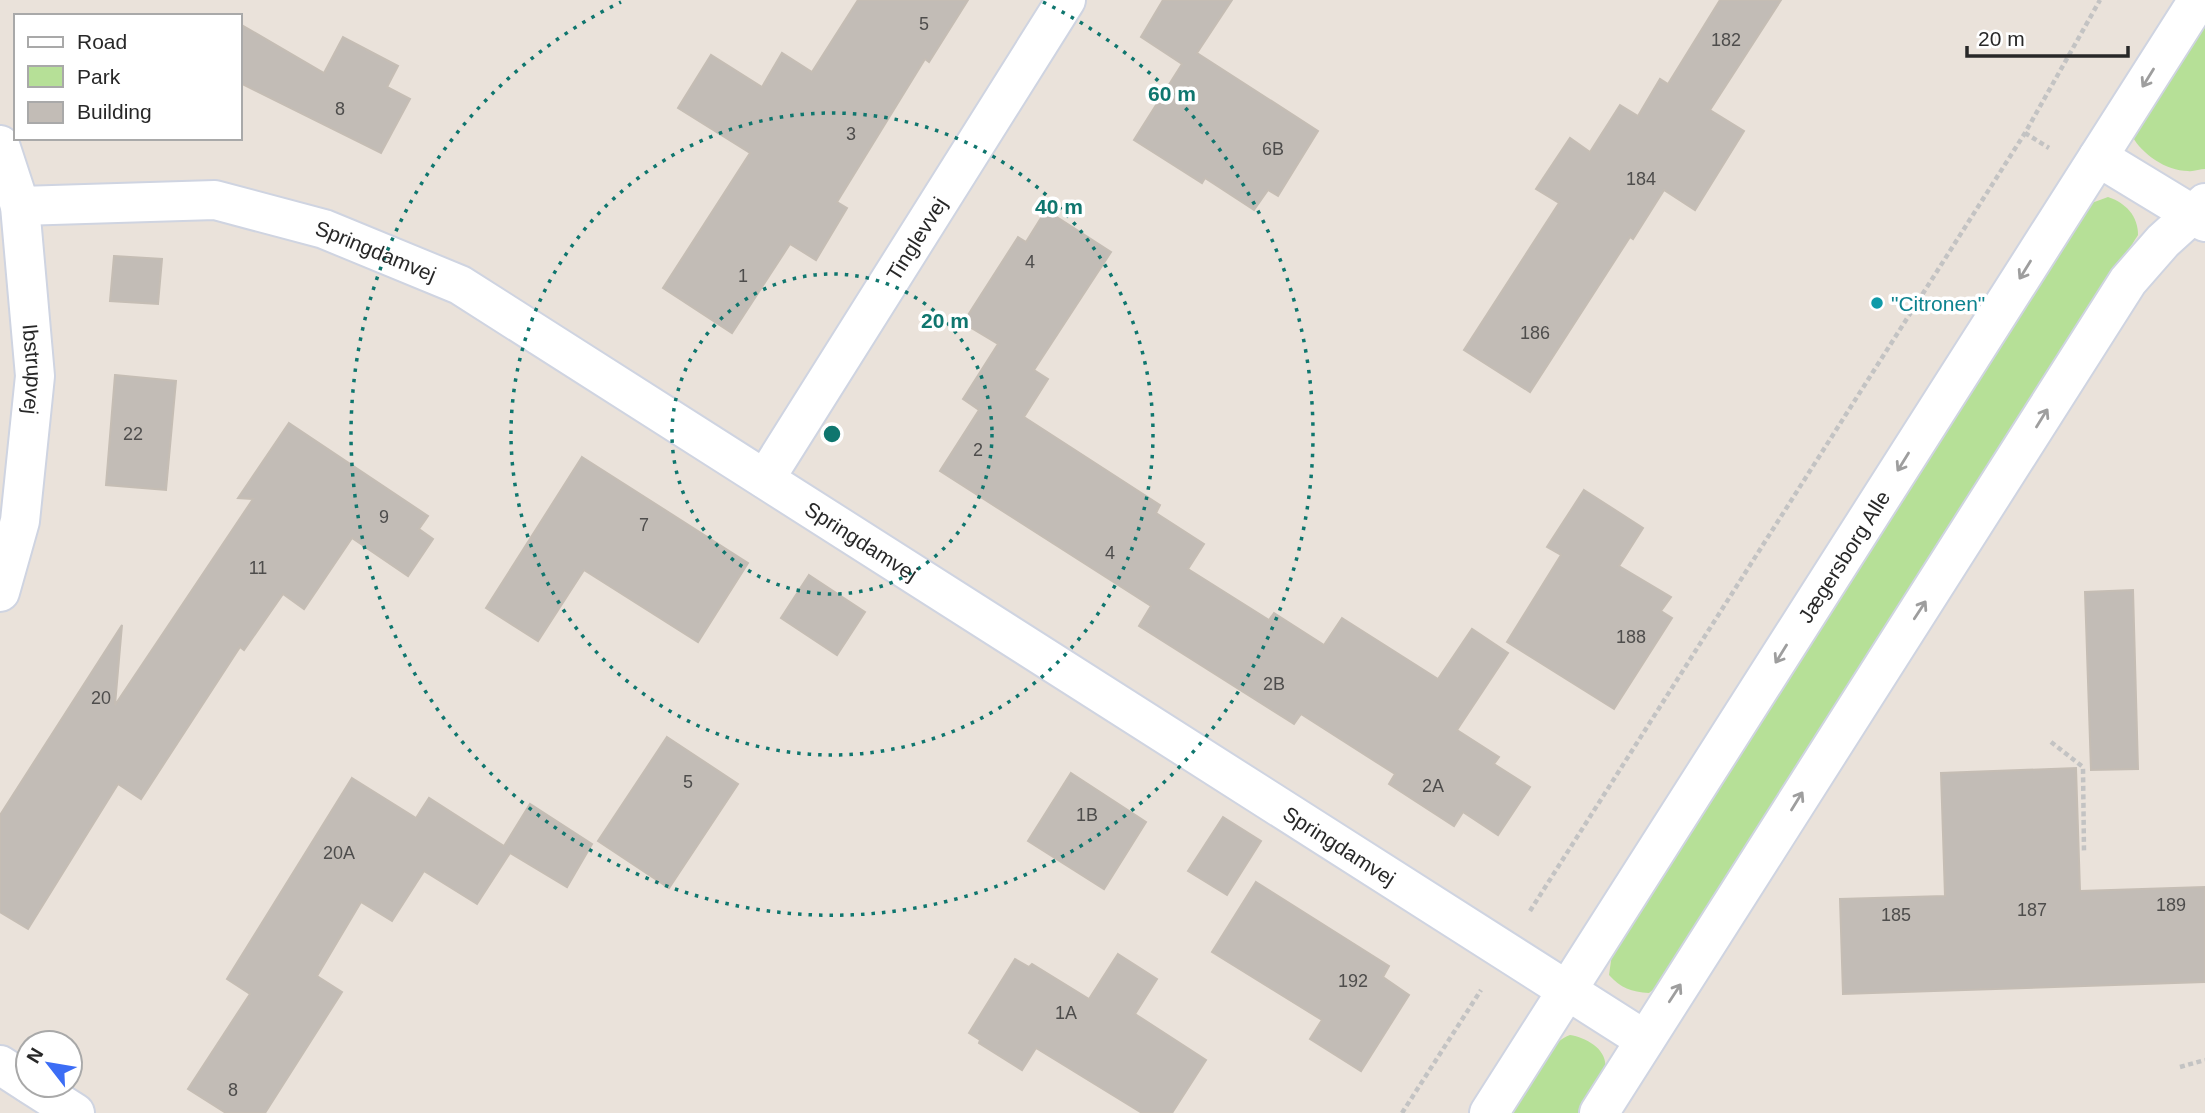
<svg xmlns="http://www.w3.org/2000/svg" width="2205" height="1113" font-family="Helvetica,sans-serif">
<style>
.green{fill:#b6e097}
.building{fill:#c2bcb6;stroke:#c5bdb4;stroke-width:2}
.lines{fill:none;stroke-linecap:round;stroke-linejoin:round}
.minor-casing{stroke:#cfd4e1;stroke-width:42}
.tertiary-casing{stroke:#cfd4e1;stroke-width:42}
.path{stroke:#c3c3c3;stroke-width:4.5;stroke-dasharray:5 3.5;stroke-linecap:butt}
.minor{stroke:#fff;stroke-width:38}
.tertiary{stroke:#fff;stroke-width:38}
.oneway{stroke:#9e9e9e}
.ring{fill:none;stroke:#0f766e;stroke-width:3.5;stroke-dasharray:3.5 7}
.culture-dot{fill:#0f9aa8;stroke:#fff;stroke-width:2.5}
.labels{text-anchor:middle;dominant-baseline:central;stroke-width:7;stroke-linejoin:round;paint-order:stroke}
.number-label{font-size:18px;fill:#4e4d4c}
.street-label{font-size:21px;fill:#282828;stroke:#fff}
.culture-label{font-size:21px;fill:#0d838f;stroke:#fff;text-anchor:start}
.centre{fill:#0f766e;stroke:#fff;stroke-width:3.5}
.ring-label{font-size:21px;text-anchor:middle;font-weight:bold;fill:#0f766e;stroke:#fff;stroke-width:7;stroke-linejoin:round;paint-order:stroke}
</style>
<rect width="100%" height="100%" fill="#eae2da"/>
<g class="green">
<path d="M2205 20V169C2200 169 2193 172 2188 171 2166 171 2142 154 2132 136Z"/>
<path d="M2108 197C2126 203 2138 216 2138 235L1664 981 1649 993C1631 992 1621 988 1609 975L1612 954 2089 204Z"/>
<path d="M1570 1035C1589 1038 1613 1053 1603 1075 1597 1088 1587 1101 1579 1113H1509C1523 1091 1546 1043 1570 1035Z"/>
</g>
<g class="building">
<path d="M858 0H968L929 62 925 59 837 202 847 208 816 260 790 244 732 333 663 288 750 153 678 108 711 55 762 87 782 53 812 72Z"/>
<path d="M1163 0H1232L1197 53 1318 131 1278 196 1268 190 1254 210 1205 178 1202 183 1134 140 1182 64 1141 37Z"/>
<path d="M1720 0H1781L1710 110 1744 131 1695 210 1664 190 1633 239 1630 237 1530 392 1464 350 1559 203 1536 189 1570 138 1590 152 1620 105 1638 116 1660 79 1668 84Z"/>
<path d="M240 24 324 73 343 37 398 66 387 87 410 99 381 153 240 83Z"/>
<path d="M1046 210 1111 252 1034 370 1048 379 1024 417 1160 505 1156 513 1204 544 1188 569 1269 620 1274 613 1324 645 1342 618 1438 679 1472 629 1508 653 1457 730 1499 757 1494 764 1530 787 1498 835 1463 812 1454 826 1389 784 1395 774 1301 714 1294 724 1139 626 1151 606 940 471 979 410 963 399 998 344 963 323 1018 237 1026 242Z"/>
<path d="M114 256 162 259 158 304 110 301Z"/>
<path d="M115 375 176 381 166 490 106 485Z"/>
<path d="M289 423 428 516 419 529 433 539 408 576 352 538 304 609 283 594 244 650 240 647 141 799 118 784 28 929 0 912V815L122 625 115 705 253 499 238 498Z"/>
<path d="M582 457 748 563 698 642 584 570 538 641 486 608Z"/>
<path d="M1584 490 1643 528 1619 566 1671 597 1661 611 1672 618 1614 709 1507 642 1561 555 1547 547Z"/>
<path d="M809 575 865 612 837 655 781 618Z"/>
<path d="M2133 590 2138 769 2091 770 2085 592Z"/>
<path d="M667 737 738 784 669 888 598 841Z"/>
<path d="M2076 768 2080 891 2205 887V982L1843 994 1840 899 1945 896 1941 773Z"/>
<path d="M1071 773 1146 822 1104 889 1028 841Z"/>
<path d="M352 778 416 818 429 798 504 846 530 804 592 844 567 887 510 853 477 904 424 871 392 921 361 902 317 976 342 992 265 1113H226L188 1089 250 994 227 979Z"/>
<path d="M1223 817 1261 841 1227 895 1188 871Z"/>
<path d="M1256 882 1389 966 1383 977 1409 995 1361 1071 1310 1039 1322 1020 1212 952Z"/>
<path d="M1118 954 1157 979 1135 1014 1206 1060 1172 1113H1142L1036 1048 1022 1070 979 1043 980 1040 969 1033 1015 959 1029 967 1032 964 1089 999Z"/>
</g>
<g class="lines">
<defs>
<g id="minor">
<path id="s1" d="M0 145 20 206 35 376 20 521 0 592"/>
<path d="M2098 157 2205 222"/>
<path id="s2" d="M20 206 215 200 324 229 460 285 1645 1040"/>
<path id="s3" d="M765 479 1066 0"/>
<path d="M0 1065 28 1083"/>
<path d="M31 1085 75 1113"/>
</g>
<g id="tertiary">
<path id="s4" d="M1489 1113 2198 0"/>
<path d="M1599 1113 2128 281 2163 241 2205 203"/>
</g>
</defs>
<use href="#minor" class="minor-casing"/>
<use href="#tertiary" class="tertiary-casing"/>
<g class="path">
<path d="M2025 133 2049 148"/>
<path d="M2051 742 2083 767 2084 852"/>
<path d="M1530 911 2025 133 2100 0"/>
<path d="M2180 1067 2205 1060"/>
<path d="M1402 1113 1481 990"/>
</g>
<use href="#minor" class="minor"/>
<use href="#tertiary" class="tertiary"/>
</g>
<defs><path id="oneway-shaft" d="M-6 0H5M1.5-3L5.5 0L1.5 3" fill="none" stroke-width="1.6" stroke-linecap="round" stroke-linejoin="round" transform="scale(1.75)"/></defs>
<g class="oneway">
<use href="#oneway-shaft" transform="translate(2148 78) rotate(122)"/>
<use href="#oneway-shaft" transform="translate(2025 270) rotate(122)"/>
<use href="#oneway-shaft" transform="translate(2042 418) rotate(-58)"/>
<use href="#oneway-shaft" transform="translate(1903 462) rotate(122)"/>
<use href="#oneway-shaft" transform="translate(1920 610) rotate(-57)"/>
<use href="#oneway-shaft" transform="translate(1781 654) rotate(122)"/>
<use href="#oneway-shaft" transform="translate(1797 801) rotate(-58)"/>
<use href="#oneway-shaft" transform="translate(1675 993) rotate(-57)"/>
</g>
<g class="ring">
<circle cx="832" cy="434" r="160"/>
<circle cx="832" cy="434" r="321"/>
<path d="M1043 2A481 481 0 1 1 621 2"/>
</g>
<circle class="culture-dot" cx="1877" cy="303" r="7"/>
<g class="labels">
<g class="number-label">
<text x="924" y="24">5</text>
<text x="1726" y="40">182</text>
<text x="340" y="109">8</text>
<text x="851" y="134">3</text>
<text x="1273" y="149">6B</text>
<text x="1641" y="179">184</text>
<text x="1030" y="262">4</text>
<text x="743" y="276">1</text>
<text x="1535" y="333">186</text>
<text x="133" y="434">22</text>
<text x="978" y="450">2</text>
<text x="384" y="517">9</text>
<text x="644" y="525">7</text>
<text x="1110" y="553">4</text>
<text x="258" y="568">11</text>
<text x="1631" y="637">188</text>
<text x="1274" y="684">2B</text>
<text x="101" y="698">20</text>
<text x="688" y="782">5</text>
<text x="1433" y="786">2A</text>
<text x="1087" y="815">1B</text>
<text x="339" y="853">20A</text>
<text x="2171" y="905">189</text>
<text x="2032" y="910">187</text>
<text x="1896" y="915">185</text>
<text x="1353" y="981">192</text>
<text x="1066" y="1013">1A</text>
<text x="233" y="1090">8</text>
</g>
<g class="street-label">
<text stroke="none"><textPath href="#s3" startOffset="284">Tinglevvej</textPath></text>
<text stroke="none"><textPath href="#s2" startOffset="364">Springdamvej</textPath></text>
<text stroke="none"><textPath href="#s1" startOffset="228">Ibstrupvej</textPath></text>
<text stroke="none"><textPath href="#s2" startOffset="931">Springdamvej</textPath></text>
<text stroke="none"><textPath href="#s4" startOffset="660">Jægersborg Alle</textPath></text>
<text stroke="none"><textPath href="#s2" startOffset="1498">Springdamvej</textPath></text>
</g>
<g class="culture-label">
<text x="1891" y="303">"Citronen"</text>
</g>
</g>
<circle cx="832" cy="434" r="10" class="centre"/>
<g class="ring-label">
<text x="1172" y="101">60 m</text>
<text x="1059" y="214">40 m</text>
<text x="945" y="328">20 m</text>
</g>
<rect x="14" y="14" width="228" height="126" fill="#ffffff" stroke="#a9a9a9" stroke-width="2"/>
<rect x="28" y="37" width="35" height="10" fill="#ffffff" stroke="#a9a9a9" stroke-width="2"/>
<text x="77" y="49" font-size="21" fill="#282828">Road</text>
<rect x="28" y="66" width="35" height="21" fill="#b6e097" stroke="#a9a9a9" stroke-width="2"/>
<text x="77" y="84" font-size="21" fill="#282828">Park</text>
<rect x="28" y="102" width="35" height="21" fill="#c2bcb6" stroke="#a9a9a9" stroke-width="2"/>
<text x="77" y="119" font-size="21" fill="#282828">Building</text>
<g transform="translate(49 1064) rotate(301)"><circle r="33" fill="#ffffff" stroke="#a9a9a9" stroke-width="2"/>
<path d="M0-5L12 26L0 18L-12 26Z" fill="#3c6df5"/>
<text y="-10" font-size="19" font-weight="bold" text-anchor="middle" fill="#282828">N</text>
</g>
<path d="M1967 46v10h161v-10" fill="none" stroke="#282828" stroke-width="3.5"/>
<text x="1978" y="46" font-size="21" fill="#282828" stroke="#ffffff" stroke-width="5" paint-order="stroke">20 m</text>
</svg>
